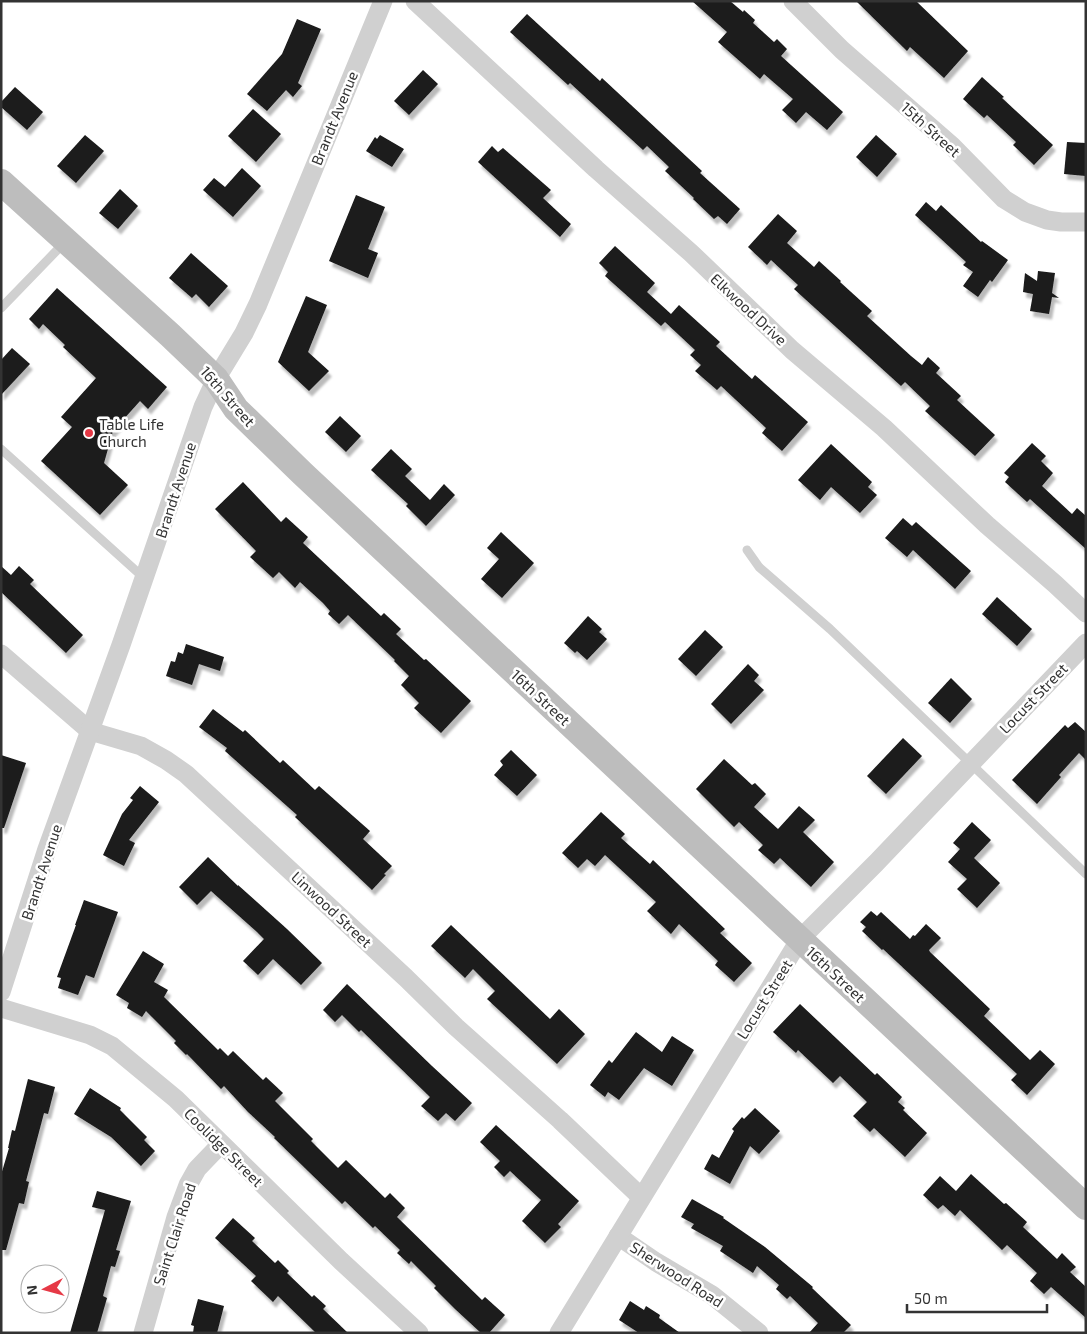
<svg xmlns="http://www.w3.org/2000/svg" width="1087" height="1334" font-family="'Exo 2',sans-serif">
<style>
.building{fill:#1a1a1a;filter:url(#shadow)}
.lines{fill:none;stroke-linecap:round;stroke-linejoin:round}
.lane{stroke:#d0d0d0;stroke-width:9}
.street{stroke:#d0d0d0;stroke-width:19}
.secondary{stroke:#bdbdbd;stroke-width:26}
.poi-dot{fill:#e63946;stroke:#fff;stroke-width:2}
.labels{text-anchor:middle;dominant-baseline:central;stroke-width:5;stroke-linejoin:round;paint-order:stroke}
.street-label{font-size:15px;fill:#333;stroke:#fff}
.poi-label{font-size:15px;fill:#333;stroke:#fff;text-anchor:start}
</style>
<defs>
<filter id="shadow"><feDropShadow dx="3" dy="5.5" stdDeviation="1" flood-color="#0004"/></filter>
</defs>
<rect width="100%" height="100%" fill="#fff"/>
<g class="building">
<path d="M692 1H730L743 12 744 10 755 20 753 23 774 42 777 39 787 49 781 56 843 112 827 130 806 112 796 123 782 110 793 99 764 74 760 79 718 42 727 32Z"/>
<path d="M856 1H916L968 51 944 78 910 47 907 51Z"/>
<path d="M527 14 600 81 602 78 702 171 700 173 740 209 727 224 718 216 714 219 693 199 694 198 665 171 669 167 647 146 643 150 570 83 568 85 510 32Z"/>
<path d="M297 19 321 29 298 83 302 86 293 97 286 90 267 111 247 94 282 54Z"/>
<path d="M423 70 438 84 409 115 394 101Z"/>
<path d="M982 77 1004 97 1002 98 1053 145 1034 165 1013 145 1016 142 987 115 984 118 963 99Z"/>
<path d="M15 87 43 112 27 130 1 107V102Z"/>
<path d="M253 109 281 134 256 162 228 136Z"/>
<path d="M85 135 104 151 76 183 57 166Z"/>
<path d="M380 135 404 149 392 167 366 151 375 137 377 139Z"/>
<path d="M876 135 897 154 877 177 856 157Z"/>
<path d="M1067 142 1086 143V176L1064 174Z"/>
<path d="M492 146 498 152 503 148 551 190 543 198 571 224 560 237 478 162Z"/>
<path d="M242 168 261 186 233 217 203 190 214 178 225 187Z"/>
<path d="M120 189 138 206 118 229 99 213Z"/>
<path d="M356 195 385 207 368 249 378 253 368 278 329 261Z"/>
<path d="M926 202 936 211 941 205 981 242 982 241 1008 260 992 282 990 280 978 297 963 286 973 272 963 265 966 262 915 215Z"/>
<path d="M778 214 797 231 787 243 814 267 819 261 841 281 840 282 872 311 867 316 911 356 922 365 928 357 940 368 936 373 961 396 957 400 995 435 975 456 925 411 930 406 905 382 901 386 794 289 798 285 771 260 767 265 748 247Z"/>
<path d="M615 246 655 283 647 292 671 314 679 305 720 342 716 346 752 379 755 375 808 422 782 451 762 433 766 428 721 386 717 390 695 371 701 365 690 355 695 350 665 322 661 326 605 276 608 272 599 263Z"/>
<path d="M191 253 228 286 209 307 196 294 192 298 169 278Z"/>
<path d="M1038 271 1055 273 1052 293 1059 298 1052 297 1049 314 1030 311 1033 294 1023 292 1025 273 1037 281Z"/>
<path d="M57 288 167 387 148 409 140 401 113 431 104 463 128 485 100 515 41 461 72 427 61 417 96 378 63 347 65 345 43 324 39 329 29 319Z"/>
<path d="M306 296 327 305 308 352 329 371 309 391 278 362Z"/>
<path d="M12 348 30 364 1 395V360Z"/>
<path d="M340 416 361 436 346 452 325 432Z"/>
<path d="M1032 443 1046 456 1041 461 1053 473 1042 486 1072 514 1077 508 1086 516V549L1030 499 1027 502 1005 482 1009 477 1004 473Z"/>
<path d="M831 444 872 482 868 487 877 495 860 513 831 487 820 500 798 480Z"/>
<path d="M391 449 412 469 405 476 430 500 444 484 455 495 426 526 406 506 408 504 371 470Z"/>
<path d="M243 482 281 522 286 517 308 537 303 543 381 616 384 613 401 629 396 634 424 660 426 659 471 701 441 733 414 708 419 703 401 685 409 676 394 661 395 660 348 615 339 624 328 614 330 611 323 603 300 582 295 588 279 572 273 578 250 557 256 551 215 509Z"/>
<path d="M903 518 912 526 916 522 971 571 955 589 913 550 907 557 885 538Z"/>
<path d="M501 532 534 563 502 598 481 579 499 559 487 548Z"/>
<path d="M1 566 11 575 19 566 34 580 30 584 83 635 66 653 1 592Z"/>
<path d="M997 597 1032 629 1017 646 982 614Z"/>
<path d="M588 616 602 629 599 632 607 639 587 660 577 651 575 653 564 643Z"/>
<path d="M705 630 723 647 696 676 678 659Z"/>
<path d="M186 644 224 657 220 671 199 664 192 685 166 676 171 661 175 662 178 652 183 654Z"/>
<path d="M748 664 759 675 754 681 764 690 731 724 711 704Z"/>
<path d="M951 678 972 699 950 723 928 703Z"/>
<path d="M213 709 243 732 245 730 280 763 283 760 315 790 319 786 370 831 363 839 392 866 384 874 386 875 372 890 295 817 297 815 225 751 227 748 199 727Z"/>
<path d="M1075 722 1086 732V760L1079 753 1059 775 1061 777 1037 804 1012 780 1065 725 1068 728Z"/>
<path d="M903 738 922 756 886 794 867 776Z"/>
<path d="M511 750 537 775 517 796 494 775 503 765 500 761Z"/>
<path d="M1 755 26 763 4 828H1Z"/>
<path d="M724 759 752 785 755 783 766 794 754 807 778 829 799 806 815 820 803 832 834 862 811 887 780 858 774 864 758 850 763 845 739 822 734 827 696 789Z"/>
<path d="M140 786 159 802 129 840 135 843 124 866 103 855 122 814 133 800 130 798Z"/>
<path d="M601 812 625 834 621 838 650 864 653 860 725 929 720 933 752 963 734 982 715 965 718 961 679 924 671 934 647 911 656 902 605 855 595 866 587 859 578 868 562 853Z"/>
<path d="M972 822 991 840 974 858 1000 883 977 908 957 889 967 879 948 862 960 849 953 843Z"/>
<path d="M208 857 238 886V885L287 929 322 963 301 985 273 959 258 975 243 961 264 939 257 932 211 891 197 905 179 887Z"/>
<path d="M84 900 118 912 94 978 86 975 78 995 58 988 61 978 57 977 76 925H75Z"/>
<path d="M871 911 877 916 881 912 910 939 913 935 915 936 926 924 941 938 929 950 930 952 990 1009 984 1016 1030 1060 1040 1050 1055 1064 1027 1095 1011 1080 1017 1074 883 949 882 950 862 931 866 927 860 922Z"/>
<path d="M451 925 550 1019 559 1009 585 1034 557 1064 487 999 495 991 473 969 465 978 431 946Z"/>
<path d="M143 951 164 964 154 982 168 990 164 997 218 1050 220 1048 228 1056 233 1051 263 1080 266 1077 283 1093 275 1101 313 1139 311 1141 338 1168 346 1160 385 1198 390 1193 405 1208 397 1217 482 1300 485 1297 505 1315 489 1333H481L455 1309 434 1288 436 1286 411 1261 409 1264 397 1253 400 1250 375 1226 373 1228 345 1201 342 1204 274 1138 275 1137 248 1112 224 1086 221 1089 187 1054 186 1055 174 1043 176 1041 146 1011 142 1017 127 1008 129 1003 116 995Z"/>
<path d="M347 984 432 1066 472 1103 455 1121 446 1113 438 1121 421 1106 430 1097 361 1030 359 1032 342 1015 335 1022 323 1010Z"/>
<path d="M800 1004 875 1075 877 1073 902 1097 898 1102 905 1108 903 1110 927 1133 905 1157 874 1128 870 1132 853 1116 867 1102 840 1076 833 1083 798 1050 796 1053 773 1032Z"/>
<path d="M636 1032 662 1052 672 1036 694 1050 672 1086 644 1068 619 1100 608 1092 605 1097 590 1085 609 1060 612 1063Z"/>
<path d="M28 1079 55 1087 48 1114 44 1113 26 1181 29 1182 24 1204 19 1203 6 1250H1V1175L9 1148H8L12 1130 15 1131Z"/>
<path d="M90 1088 121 1108 120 1110 147 1137 144 1140 155 1151 141 1166 111 1137 74 1114Z"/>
<path d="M755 1108 780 1131 759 1154 750 1146 730 1184 704 1169 712 1154 719 1158 734 1131 732 1129 742 1117 744 1119Z"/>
<path d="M496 1125 579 1201 558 1224 561 1227 545 1243 522 1221 541 1200 510 1171 504 1177 494 1167 500 1161 480 1142Z"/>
<path d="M971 1174 1004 1204 1006 1203 1027 1222 1023 1227 1057 1259 1062 1253 1076 1267 1070 1272 1086 1287V1318L1051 1287 1044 1294 1030 1281 1037 1273 1007 1245 1002 1250 960 1210 955 1216 943 1205 938 1209 923 1195 940 1176 956 1191Z"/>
<path d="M97 1191 131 1201 116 1250 120 1251 115 1267 111 1266 103 1296 107 1298 97 1333H70L105 1210 92 1207Z"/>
<path d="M692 1199 724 1217 723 1218 765 1247 813 1287 812 1288 851 1325 843 1333H809L818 1323 790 1296 787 1299 776 1289 779 1285 757 1266 753 1273 720 1251 723 1246 691 1228 694 1224 681 1217Z"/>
<path d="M233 1218 255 1238 252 1241 275 1263 278 1260 289 1271 287 1273 312 1297 314 1295 326 1306 323 1309 348 1333H316L278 1296 273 1302 251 1281 256 1276 215 1238Z"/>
<path d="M198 1299 224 1306 217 1333H193L194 1326 191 1325Z"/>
<path d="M630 1301 644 1310 646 1306 660 1315 659 1318 680 1333H639L619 1320Z"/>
</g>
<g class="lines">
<g class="lane">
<path d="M1 308 64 243"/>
<path d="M1 449 144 578"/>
<path d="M747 550 759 567 830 629 1086 874"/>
</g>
<g class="street">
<path d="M415 1 596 169 691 253 792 350 884 428 987 525 1055 584 1086 613"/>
<path d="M793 1 842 50 952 146 1004 199 1025 212 1047 220 1061 222H1086"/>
<path d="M1 654 90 731 141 746 166 760 186 774 406 978 456 1027 560 1120 641 1197"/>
<path d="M1 992 47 849 121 645 203 407 216 379 244 333 258 304 383 1"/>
<path d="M1 1008 90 1035 112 1046 176 1099 341 1261 419 1333"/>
<path d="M618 1236 656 1262 712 1295 759 1333"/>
<path d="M143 1333 176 1217 188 1185 197 1169 221 1144"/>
<path d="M559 1333 800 939 876 863 1086 643"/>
</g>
<path class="secondary" d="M1 182 170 335 216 379 236 409 303 474 1086 1207"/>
</g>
<circle class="poi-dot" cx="89" cy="433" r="5"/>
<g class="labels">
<g class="street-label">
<text transform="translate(334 118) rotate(-68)">Brandt Avenue</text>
<text transform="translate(931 129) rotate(42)">15th Street</text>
<text transform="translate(749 309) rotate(43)">Elkwood Drive</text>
<text transform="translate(228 396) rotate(49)">16th Street</text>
<text transform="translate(175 490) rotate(-72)">Brandt Avenue</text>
<text transform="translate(541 697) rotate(43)">16th Street</text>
<text transform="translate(1033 698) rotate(-46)">Locust Street</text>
<text transform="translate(41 872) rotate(-72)">Brandt Avenue</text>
<text transform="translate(332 909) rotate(43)">Linwood Street</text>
<text transform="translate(836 974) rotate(43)">16th Street</text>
<text transform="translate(764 999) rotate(-58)">Locust Street</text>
<text transform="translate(224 1147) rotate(45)">Coolidge Street</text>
<text transform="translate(174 1234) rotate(-72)">Saint Clair Road</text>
<text transform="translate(677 1274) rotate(33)">Sherwood Road</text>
</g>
<g class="poi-label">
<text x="99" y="424">Table Life<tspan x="99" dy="17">Church</tspan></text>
</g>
</g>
<rect width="1087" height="1334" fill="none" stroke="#333333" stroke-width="5"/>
<g transform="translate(45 1289) rotate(264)"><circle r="24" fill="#ffffff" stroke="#adadad"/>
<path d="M0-4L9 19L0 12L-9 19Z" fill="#e63946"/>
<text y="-8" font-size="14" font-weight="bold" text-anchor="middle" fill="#333333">N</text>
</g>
<path d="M907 1304v8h140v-8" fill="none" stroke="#333333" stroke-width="2.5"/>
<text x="914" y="1304" font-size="15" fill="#333333" stroke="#ffffff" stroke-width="4" paint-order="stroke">50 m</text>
</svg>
